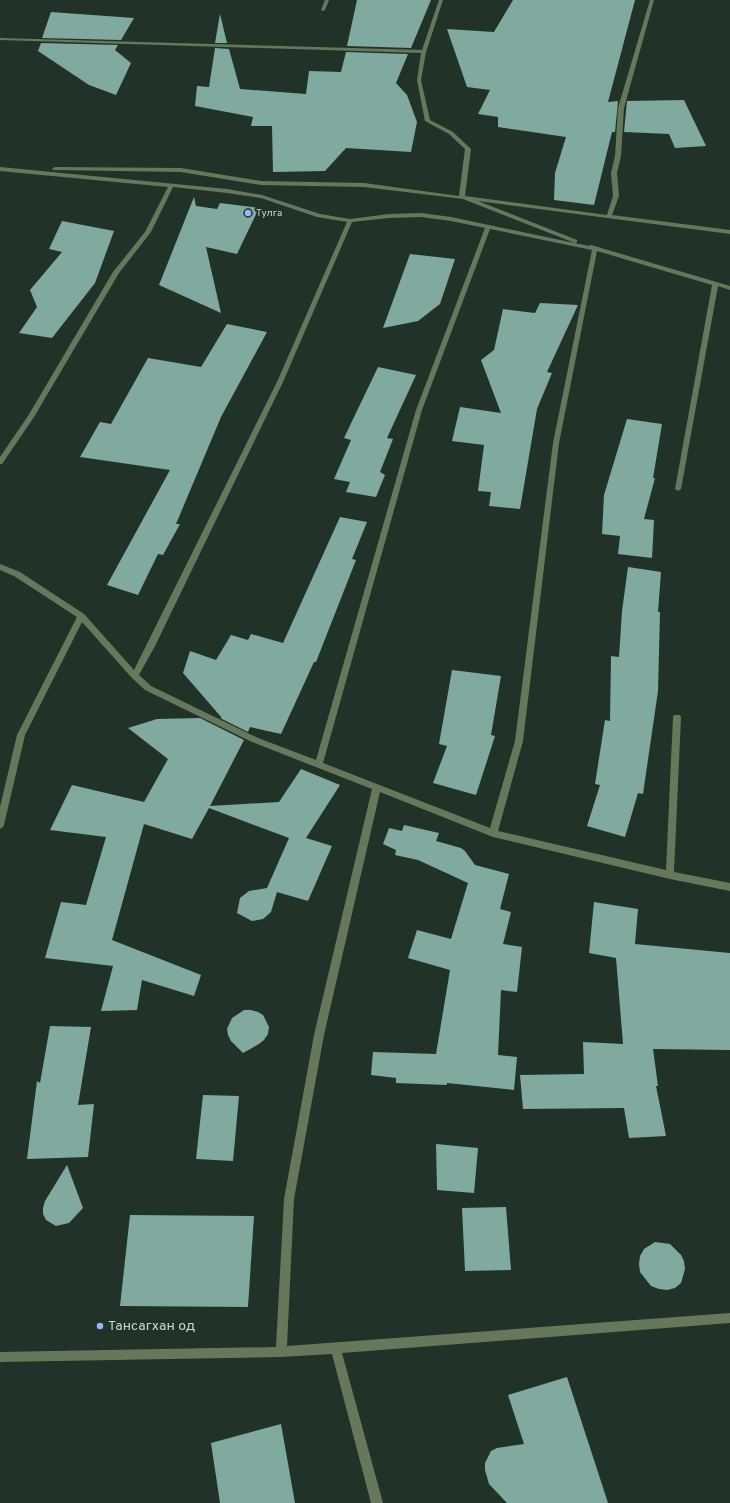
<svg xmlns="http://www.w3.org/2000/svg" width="730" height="1503" font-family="Overpass,sans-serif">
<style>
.building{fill:#80a99f}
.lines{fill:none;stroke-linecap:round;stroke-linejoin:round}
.lane{fill:#66785c;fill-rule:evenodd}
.street{fill:#66785c;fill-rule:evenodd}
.poi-dot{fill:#98b5fd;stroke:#213328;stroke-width:1.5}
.labels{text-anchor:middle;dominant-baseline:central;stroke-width:4;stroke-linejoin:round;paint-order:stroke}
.far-poi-label{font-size:10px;fill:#ccd7d0;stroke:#213328;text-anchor:start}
.near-poi-label{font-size:14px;fill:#ccd7d0;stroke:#213328;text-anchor:start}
</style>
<rect width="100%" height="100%" fill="#213328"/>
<g class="building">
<path d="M357 0H431L411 48 347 46Z"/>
<path d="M513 0H635L608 102 618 101 615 132H612L594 205 554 200 555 173 566 137 498 127V117L478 114 490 90 467 87 447 29 494 32Z"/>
<path d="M51 12 134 18 121 40 42 38Z"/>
<path d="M220 14 227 43H215Z"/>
<path d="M41 43 118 45 115 50 131 63 116 95 89 85 38 51Z"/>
<path d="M215 48 229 49 240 89 306 94 309 71 341 72 346 52 408 54 396 83 407 95 417 122 411 152 346 148 325 171 273 172 272 126H251L253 117 195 106 197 86 209 87Z"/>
<path d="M684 100 706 146 675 148 669 134 624 132 627 101Z"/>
<path d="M194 197 196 206 217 209 220 203 259 208 237 254 206 247 221 313 159 285Z"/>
<path d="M62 221 114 231 95 283 52 338 19 333 37 307 30 290 62 252 49 249Z"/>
<path d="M410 254 455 259 440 304 418 321 383 328Z"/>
<path d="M540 303 578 305 547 372 552 373 537 409 520 509 489 506 491 492 478 491 484 445 452 441 460 407 501 413 481 360 494 350 503 309 535 313Z"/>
<path d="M227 324 267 332 221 417 176 524H180L163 555 158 554 138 595 107 585 170 470 80 457 100 422 111 424 148 358 201 367Z"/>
<path d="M378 367 416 375 387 438 393 439 380 472 385 475 376 497 346 492 350 482 334 479 351 440 344 438Z"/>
<path d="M627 419 662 424 653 478H655L644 519 654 520 652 558 618 554 620 536 602 534 604 495Z"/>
<path d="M340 517 367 522 352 559 356 560 316 662H314L281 734 250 727 248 732 220 718H222L183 673 190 651 216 660 231 635 248 640 251 634 283 643Z"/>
<path d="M628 567 661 572 658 612H660L658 691 643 794 638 793 625 837 587 826 600 785 595 784 605 720 610 721 611 656 619 657 622 611Z"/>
<path d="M452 670 501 676 491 735 495 736 476 795 433 783 447 746 439 744Z"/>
<path d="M200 718 244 740 210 806 279 802 301 769 340 785 306 838 332 846 308 901 277 892 271 912 263 919 252 921 237 913 240 898 249 891 267 888 289 838 209 808 192 839 144 824 112 940 201 975 194 996 142 980 137 1010 101 1011 113 966 45 958 61 902 86 905 106 837 50 830 72 785 144 802 168 759 128 728 157 719Z"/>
<path d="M404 825 439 833 436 841 461 848 465 851 475 865 509 874 500 909 511 912 503 944 522 947 517 992 501 990 498 1055 517 1057 514 1090 447 1083V1085L396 1083V1078L371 1075 373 1052 436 1054 450 970 408 958 417 930 451 939 468 883 418 860 395 855 396 850 383 844 389 828 402 831Z"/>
<path d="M594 902 638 909 635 944 730 953V1050L653 1049 658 1086H656L666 1136 629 1138 624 1108 523 1109 520 1075 584 1074 583 1042 623 1044 616 958 589 953Z"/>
<path d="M244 1010H251L258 1012 263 1015 269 1027 268 1034 264 1040 259 1044 243 1053 231 1041 228 1035 227 1029 232 1018Z"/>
<path d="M50 1026 91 1027 78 1105 94 1104 88 1157 27 1159 37 1081 40 1083Z"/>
<path d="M203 1095 239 1096 233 1161 196 1159Z"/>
<path d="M436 1144 478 1148 474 1193 437 1190Z"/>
<path d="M67 1165 83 1208 69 1223 56 1226 46 1220 43 1214V1208L45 1201Z"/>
<path d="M506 1207 511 1270 465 1271 462 1208Z"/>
<path d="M130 1215 254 1216 248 1307 120 1306Z"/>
<path d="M655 1242 670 1244 681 1255 684 1261 685 1269 681 1283 675 1288 667 1290 659 1289 651 1286 640 1272 639 1264 640 1256 644 1249Z"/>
<path d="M567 1377 608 1503H507L489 1484 485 1470V1463L491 1451 497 1448 524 1444 508 1395Z"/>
<path d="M281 1424 295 1503H220L211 1443Z"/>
</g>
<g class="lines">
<path class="lane" d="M325 0H329L325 10 323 11 321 10Z"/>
<g class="street">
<path d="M439 0H443L426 52 421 80 430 120 453 132 471 149 465 196 607 215 613 196 611 173 615 156 618 108 650 0H654L624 108 621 156 617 173 619 196 612 215 730 230V234L478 201 577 240V242L575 243 463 199 364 187 261 185 181 172 53 170 52 169 55 167 181 168 261 181 364 183 459 196 465 149 449 134 425 121 417 80 421 53 0 40V38L422 50Z"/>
<path d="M0 167 227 189 262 195 320 214 350 219 389 214 421 213 451 217 589 246 591 245 730 286V290L718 286 681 489 678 491 675 489 712 285 597 251 559 443 523 741 498 831 666 870 673 717 674 715H680L681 717 674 872 730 883V891L670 879 493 837 380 792 324 1035 294 1199 287 1346 730 1313V1323L342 1353 383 1503H371L332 1354 281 1357 0 1362V1352L276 1347 284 1199 314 1035 372 789 252 742 145 690 132 678 82 622 25 735 4 825 3 827 0 829V807L17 735 77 617 14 576 0 570V564L20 572 84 614 134 670 277 382 347 222 317 217 261 198 227 193 173 187 151 232 119 273 34 417 2 464H0V457L28 416 113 272 145 232 168 187 0 171ZM421 217 451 221 485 228 416 410 316 760 258 738 151 686 139 675 155 646 283 382 352 222 389 218ZM490 229 592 250 553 443 515 741 490 828 323 763 422 410Z"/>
</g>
</g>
<g class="poi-dot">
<circle cx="248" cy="213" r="4"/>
<circle cx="100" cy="1326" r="4"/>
</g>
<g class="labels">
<g class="far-poi-label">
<text x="256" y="213">Тулга</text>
</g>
<g class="near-poi-label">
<text x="108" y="1326">Тансагхан од</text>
</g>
</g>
</svg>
